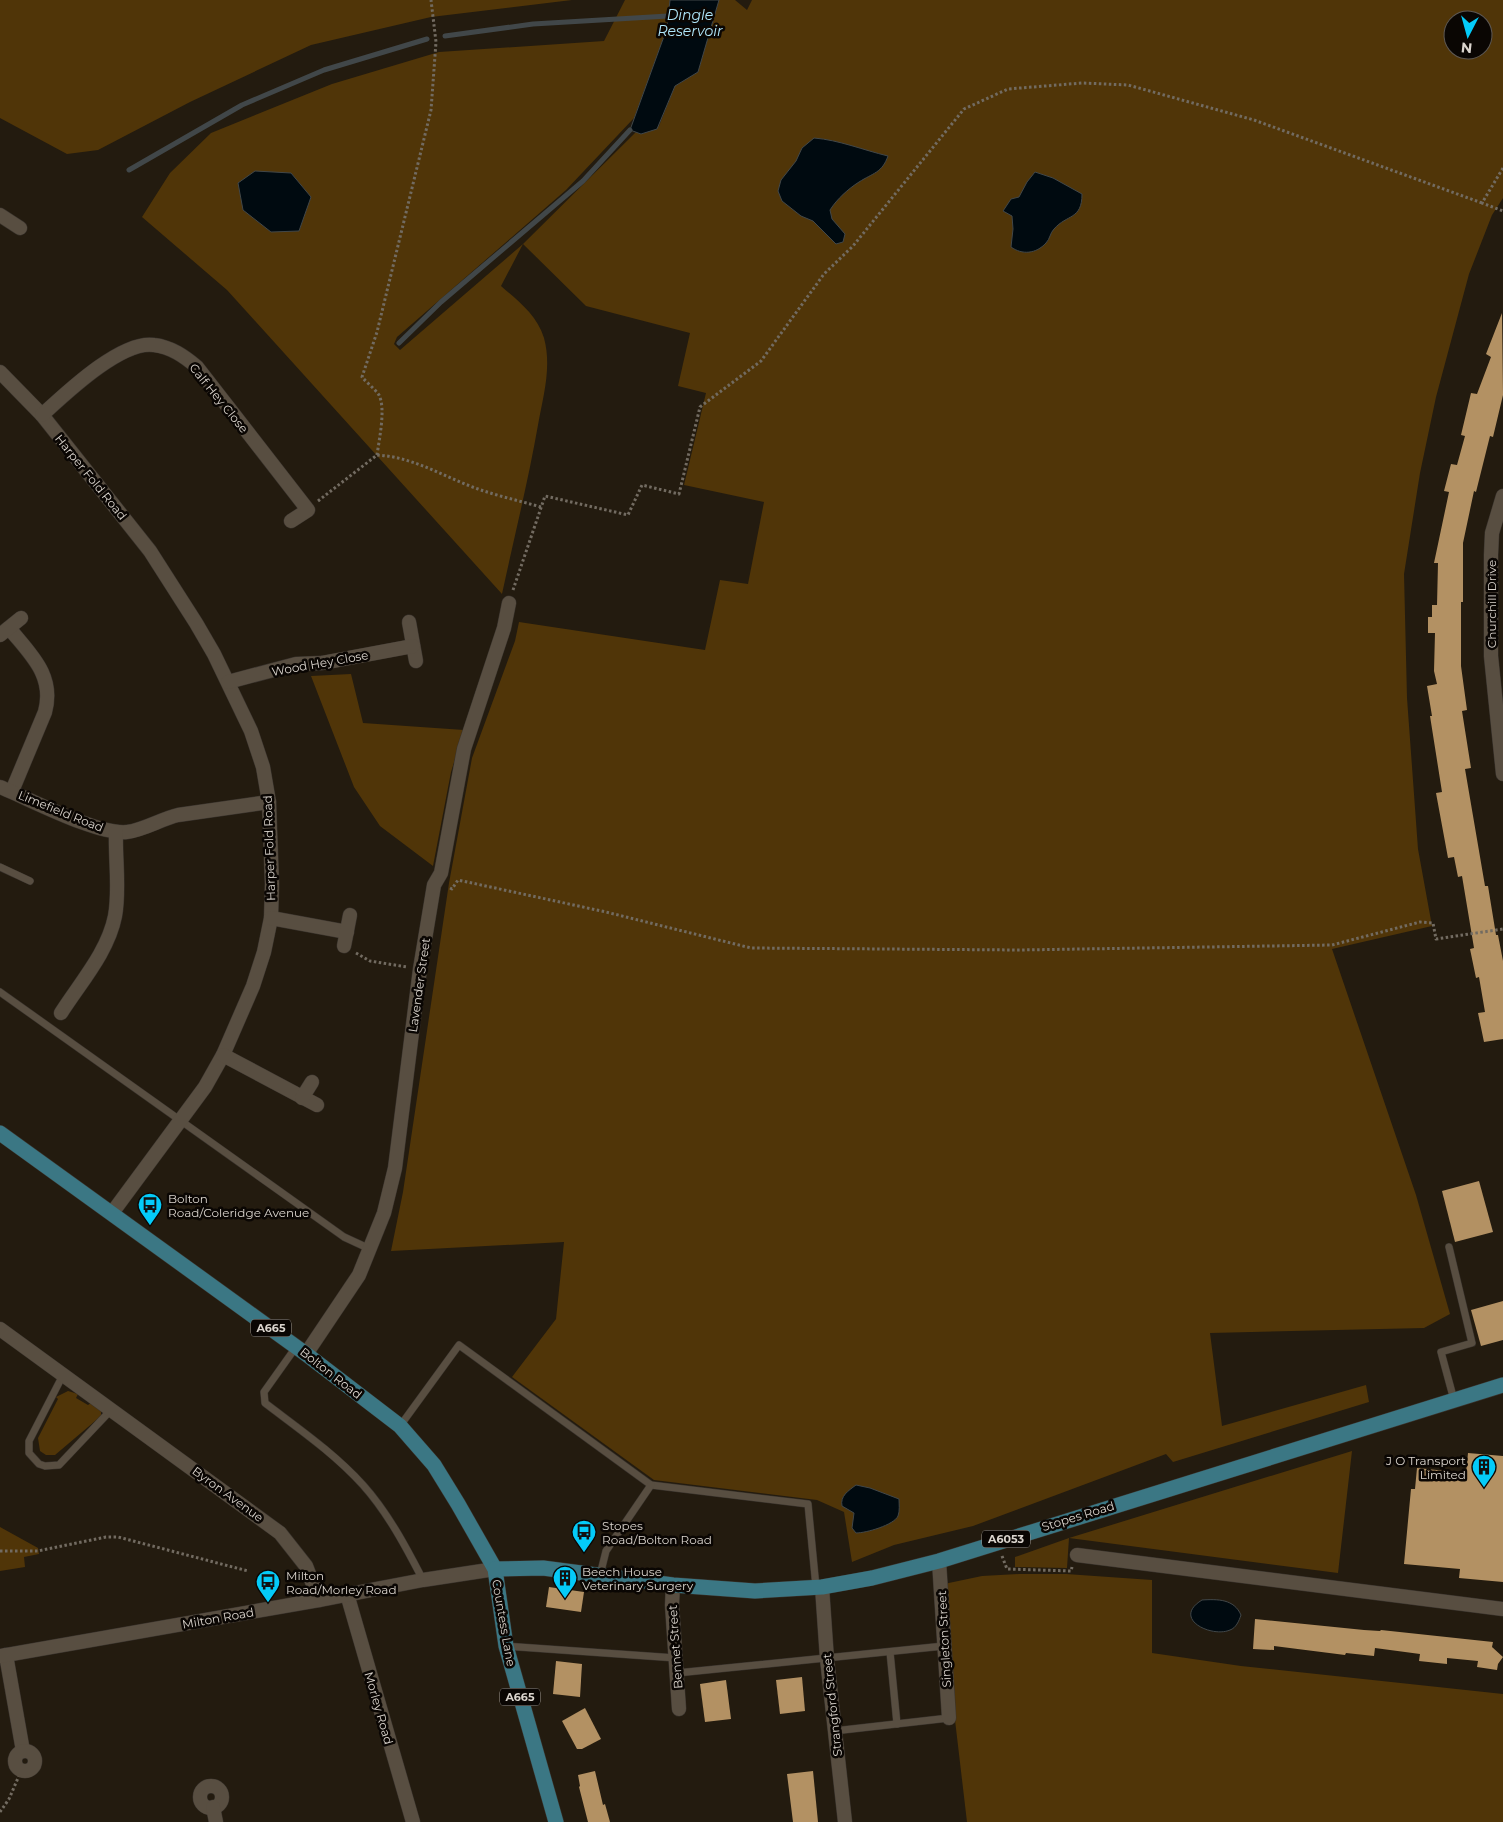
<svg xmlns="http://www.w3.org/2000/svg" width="1503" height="1822" font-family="Montserrat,sans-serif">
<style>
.green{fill:#503508;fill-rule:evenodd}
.water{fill:#000a10;stroke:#414749}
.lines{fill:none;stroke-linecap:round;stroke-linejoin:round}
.stream{stroke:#414749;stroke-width:5}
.building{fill:#b39163}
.service-casing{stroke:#39332d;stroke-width:8}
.minor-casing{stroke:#39332d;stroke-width:15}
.primary-casing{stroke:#39332d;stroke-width:16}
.path{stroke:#726b61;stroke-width:3;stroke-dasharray:2.5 2.5;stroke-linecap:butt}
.service{stroke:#584e41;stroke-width:7}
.minor{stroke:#584e41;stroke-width:14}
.primary{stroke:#3b7784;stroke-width:15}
.labels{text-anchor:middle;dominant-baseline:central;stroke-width:5;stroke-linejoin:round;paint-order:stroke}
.shield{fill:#0a0603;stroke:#9c9690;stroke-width:1}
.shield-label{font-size:11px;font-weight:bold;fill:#dad4cd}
.street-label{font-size:12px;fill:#dad4cd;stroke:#0a0603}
.poi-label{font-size:12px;fill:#dad4cd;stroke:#0a0603;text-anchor:start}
.water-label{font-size:14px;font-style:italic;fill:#b0e7fb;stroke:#0a0603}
</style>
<rect width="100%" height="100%" fill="#231b0f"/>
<g class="green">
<path d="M0 0H572L431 17 311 45 190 102 98 150 67 154 0 118Z"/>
<path d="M625 0H670L667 28 634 118 566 190 397 337 394 344 400 350 523 244 636 132 641 134 659 126 675 86 698 72 719 0H735L747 10 752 0H1503V198L1492 215 1469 274 1436 397 1420 473 1404 574 1407 698 1418 849 1432 926 1332 949 1416 1195 1450 1314 1424 1328 1210 1333 1222 1426 1366 1385 1369 1402 1173 1462 1166 1454 973 1526 894 1545 852 1562 844 1512 817 1500 654 1480 512 1377 556 1319 564 1242 391 1251 403 1192 449 883 472 758 515 641 519 622 705 650 720 580 748 584 764 502 684 485 706 393 678 386 690 333 586 306 523 244 501 286C518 301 537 315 544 338 552 367 543 397 538 425 528 482 514 538 502 594L227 290 142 217 170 173 211 133 332 84 439 52 604 41ZM1453 20H1483V50H1453ZM291 173 311 197 299 231Z"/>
<path d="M351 674 363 723 464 730 451 772 433 866 380 826 354 787 311 676Z"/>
<path d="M68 1391 78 1394 76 1398 88 1405 91 1403 101 1411V1416L55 1455H46L40 1451 38 1438 58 1399 56 1397Z"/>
<path d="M1352 1451 1338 1573 1069 1538 1067 1568 1015 1567V1557L1069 1538Z"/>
<path d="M0 1527 38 1548 39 1554 24 1557 25 1567 0 1571Z"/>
<path d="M1019 1574H1066L1152 1580V1653L1241 1666 1503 1694V1822H967L953 1703 944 1584 982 1576Z"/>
</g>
<g class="water">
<path d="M670 0H719L698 72 675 86 657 129 641 134 630 130 667 28Z"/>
<path d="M814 138C839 140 863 150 888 156 882 173 873 173 859 182 848 189 837 199 830 210L832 219 845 234 843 242 836 244 813 221 801 216 782 201 778 191 781 180 796 161 802 148Z"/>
<path d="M255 171 291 173 311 197 299 231 271 232 243 210 238 183Z"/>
<path d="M1035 172 1053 178 1082 194C1082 220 1067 214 1054 229 1050 233 1050 239 1046 243 1036 254 1022 255 1011 247L1013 229 1012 216 1003 211 1011 199 1019 197 1027 182Z"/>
<path d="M856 1485 870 1488 899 1499C899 1504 900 1511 898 1516 894 1525 866 1533 856 1533L852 1528 854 1513 842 1506C840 1496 848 1491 856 1485Z"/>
<path d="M1202 1600C1218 1599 1234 1599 1241 1615 1239 1621 1236 1628 1230 1630 1212 1638 1171 1619 1202 1600Z"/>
</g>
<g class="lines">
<g class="stream">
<path d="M445 36 533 24 668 16"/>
<path d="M129 170 242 105 324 70 427 39"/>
<path d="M399 343 441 302 583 181 630 130"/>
</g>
</g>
<g class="building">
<path d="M1502 313 1503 395 1493 437 1490 436 1476 492 1474 491 1463 543V602H1461V666L1467 710 1462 711 1471 768 1465 769 1485 886H1488L1496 935H1498L1503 961V1039L1484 1042 1478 1013 1485 1012 1479 977 1476 978 1470 949 1474 948 1462 876 1458 877 1454 857 1448 858 1436 793 1442 792 1430 716H1432L1427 686 1437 684 1434 671 1435 633H1428V617H1432V605H1437L1438 563H1434L1449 492 1444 491 1451 464 1457 465 1465 436 1461 435 1471 393 1477 394 1491 357 1486 354Z"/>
<path d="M1479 1181 1493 1232 1455 1242 1442 1191Z"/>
<path d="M1503 1301V1340L1481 1346 1471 1310Z"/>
<path d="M1468 1453 1503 1456V1582L1459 1578 1460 1569 1404 1564 1411 1489H1415L1417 1468 1466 1473Z"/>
<path d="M549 1587 584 1592 581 1612 546 1607Z"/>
<path d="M1255 1619 1364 1630 1380 1631 1381 1630 1493 1642 1492 1647 1503 1657 1498 1664 1497 1670 1477 1667 1478 1661 1447 1658V1664L1419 1661 1420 1654 1375 1648 1374 1656 1346 1653 1345 1655 1274 1646V1650L1253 1649Z"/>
<path d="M556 1661 582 1664 580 1697 553 1694Z"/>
<path d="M802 1677 805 1711 780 1714 776 1680Z"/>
<path d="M726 1680 731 1719 705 1722 700 1684Z"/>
<path d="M585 1708 601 1739 582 1749H577L562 1721Z"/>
<path d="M595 1771 603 1805 605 1804 610 1822H588L579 1787 580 1786 578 1775Z"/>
<path d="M813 1771 818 1822H793L787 1774Z"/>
</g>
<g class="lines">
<defs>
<g id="service">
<path d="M0 867 30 881"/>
<path d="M0 992 344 1237 370 1249"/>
<path d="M1449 1247 1472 1343 1441 1352 1454 1400"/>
<path d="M296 1347 264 1392 265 1403C299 1429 334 1453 363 1485 388 1513 406 1547 423 1580"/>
<path d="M63 1375 29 1441V1453L39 1464 45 1466 59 1465 111 1410"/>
<path d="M400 1426 459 1345 651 1485 808 1504 816 1587"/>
<path d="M600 1575 606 1551 651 1485"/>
<path d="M506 1646 676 1658"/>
<path d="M890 1652 897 1724"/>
<path d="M677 1673 944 1646"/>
<path d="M834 1731 949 1718"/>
</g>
<g id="minor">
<path d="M0 215 20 228"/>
<path d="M0 372 42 415 150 551 196 623 214 654 251 731 263 767 269 802 272 884 271 918 264 952 253 986 223 1055 205 1087 112 1213"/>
<path d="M42 415C65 394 121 340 154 345 171 347 184 356 197 367L308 510 291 521"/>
<path d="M1503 496 1492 533 1491 555V656L1503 774"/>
<path d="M409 622 416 661"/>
<path d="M9 628C30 654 55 675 45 712L12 791"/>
<path d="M0 635 21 618"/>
<path d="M228 682 296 664 322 663 413 646"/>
<path d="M0 787C30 799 97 835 127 832 144 830 161 819 178 815L269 802"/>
<path d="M271 918 347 932"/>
<path d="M344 946 350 915"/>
<path d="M61 1013C80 983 108 952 115 916 120 889 115 860 116 832"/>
<path d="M223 1055 317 1105"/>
<path d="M302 1098 312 1082"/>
<path d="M0 1329 280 1533 306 1566 319 1600"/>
<path d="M306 1354 359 1275 384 1213 395 1168 420 969 434 885 441 873 464 749 504 628 509 603"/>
<path d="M1077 1555 1503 1609"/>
<path d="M939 1561 949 1718"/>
<path d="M673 1585 672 1605 679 1709"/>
<path d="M822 1587 827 1659 845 1822"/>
<path d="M347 1594 413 1822"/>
<path d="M6 1655 23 1751"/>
<path d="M0 1656 319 1600 423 1580 495 1569"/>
<circle cx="25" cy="1761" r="10"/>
<circle cx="211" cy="1797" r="11"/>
<path d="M213 1807 216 1822"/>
</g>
<g id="primary">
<path d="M0 1133 306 1354 400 1426 434 1465 458 1504 495 1569 506 1646 556 1822"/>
<path d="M495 1569 543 1568 673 1585 755 1591 822 1587 872 1578 939 1561 1503 1385"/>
</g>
</defs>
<use href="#service" class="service-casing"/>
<use href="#minor" class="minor-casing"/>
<use href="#primary" class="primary-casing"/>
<g class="path">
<path d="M1503 168 1482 203 1503 211"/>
<path d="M377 455C379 440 386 409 379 395 375 389 367 383 362 377L377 332 431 110 436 42 431 0"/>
<path d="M318 501 377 455C414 457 444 477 478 489 498 496 520 501 541 507"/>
<path d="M513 590 545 496 628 515 642 485 679 494 700 407 761 361 824 274 853 246 964 109 1008 89 1082 83 1128 85 1254 120 1482 203"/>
<path d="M450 888 452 889 458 880 606 912 751 948 1019 950 1332 945 1420 922 1433 923 1436 939 1503 929"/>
<path d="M356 953 370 961 407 967"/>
<path d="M0 1551H38L106 1537H118L248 1571"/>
<path d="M1002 1556 1007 1569 1071 1571 1072 1567"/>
<path d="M0 1812 9 1799 21 1771"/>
</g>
<use href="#service" class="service"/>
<use href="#minor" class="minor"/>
<use href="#primary" class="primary"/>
</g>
<defs>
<symbol id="bus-pin" viewBox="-11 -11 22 30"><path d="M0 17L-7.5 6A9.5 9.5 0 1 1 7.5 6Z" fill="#04cbf9" stroke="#0a0603"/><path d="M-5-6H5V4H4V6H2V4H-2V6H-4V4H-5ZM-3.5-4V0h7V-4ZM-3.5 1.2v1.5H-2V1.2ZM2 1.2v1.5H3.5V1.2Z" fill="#111"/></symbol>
<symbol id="building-pin" viewBox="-11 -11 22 30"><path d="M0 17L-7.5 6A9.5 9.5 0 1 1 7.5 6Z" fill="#04cbf9" stroke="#0a0603"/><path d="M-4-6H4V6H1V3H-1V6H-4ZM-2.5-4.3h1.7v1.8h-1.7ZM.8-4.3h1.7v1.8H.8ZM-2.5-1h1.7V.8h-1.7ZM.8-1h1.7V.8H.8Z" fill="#111"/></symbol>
</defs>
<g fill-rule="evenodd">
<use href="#bus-pin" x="136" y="1191" width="28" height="38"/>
<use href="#building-pin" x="1470" y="1453" width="28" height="38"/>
<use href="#bus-pin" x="570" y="1518" width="28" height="38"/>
<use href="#building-pin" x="551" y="1564" width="28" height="38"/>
<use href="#bus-pin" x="254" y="1568" width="28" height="38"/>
</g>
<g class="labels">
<g class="shield">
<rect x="251" y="1319.5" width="40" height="17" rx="4"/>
<rect x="982" y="1530.5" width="48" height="17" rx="4"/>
<rect x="500" y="1688.5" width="40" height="17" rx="4"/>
</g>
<g class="shield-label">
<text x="271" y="1328">A665</text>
<text x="1006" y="1539">A6053</text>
<text x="520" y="1697">A665</text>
</g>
<g class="street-label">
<text transform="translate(219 398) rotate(51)">Calf Hey Close</text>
<text transform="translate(91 477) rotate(51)">Harper Fold Road</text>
<text transform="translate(1491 604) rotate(-90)">Churchill Drive</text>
<text transform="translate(320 663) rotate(-10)">Wood Hey Close</text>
<text transform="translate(61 811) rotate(22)">Limefield Road</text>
<text transform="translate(269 848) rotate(-92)">Harper Fold Road</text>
<text transform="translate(419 985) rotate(-82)">Lavender Street</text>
<text transform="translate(331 1373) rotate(38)">Bolton Road</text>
<text transform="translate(228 1494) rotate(36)">Byron Avenue</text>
<text transform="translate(1078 1516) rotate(-17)">Stopes Road</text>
<text transform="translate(218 1618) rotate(-10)">Milton Road</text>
<text transform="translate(504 1623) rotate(80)">Countess Lane</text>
<text transform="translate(944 1639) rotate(-93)">Singleton Street</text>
<text transform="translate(675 1647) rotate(-94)">Bennet Street</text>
<text transform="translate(832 1705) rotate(-96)">Strangford Street</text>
<text transform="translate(379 1708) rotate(74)">Morley Road</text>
</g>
<g class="poi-label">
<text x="168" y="1198">Bolton<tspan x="168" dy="14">Road/Coleridge Avenue</tspan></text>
<text x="1466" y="1460" text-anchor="end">J O Transport<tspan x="1466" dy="14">Limited</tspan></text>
<text x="602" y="1525">Stopes<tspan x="602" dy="14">Road/Bolton Road</tspan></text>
<text x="582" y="1571">Beech House<tspan x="582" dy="14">Veterinary Surgery</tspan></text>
<text x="286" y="1575">Milton<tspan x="286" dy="14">Road/Morley Road</tspan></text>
</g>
<g class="water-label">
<text x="690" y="15">Dingle<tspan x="690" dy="16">Reservoir</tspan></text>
</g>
</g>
<g transform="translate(1468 35) rotate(186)"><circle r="24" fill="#0a0603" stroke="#5d5854"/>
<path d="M0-4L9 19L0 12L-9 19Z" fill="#04cbf9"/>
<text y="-8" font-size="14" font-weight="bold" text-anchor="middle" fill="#dad4cd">N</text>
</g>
</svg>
